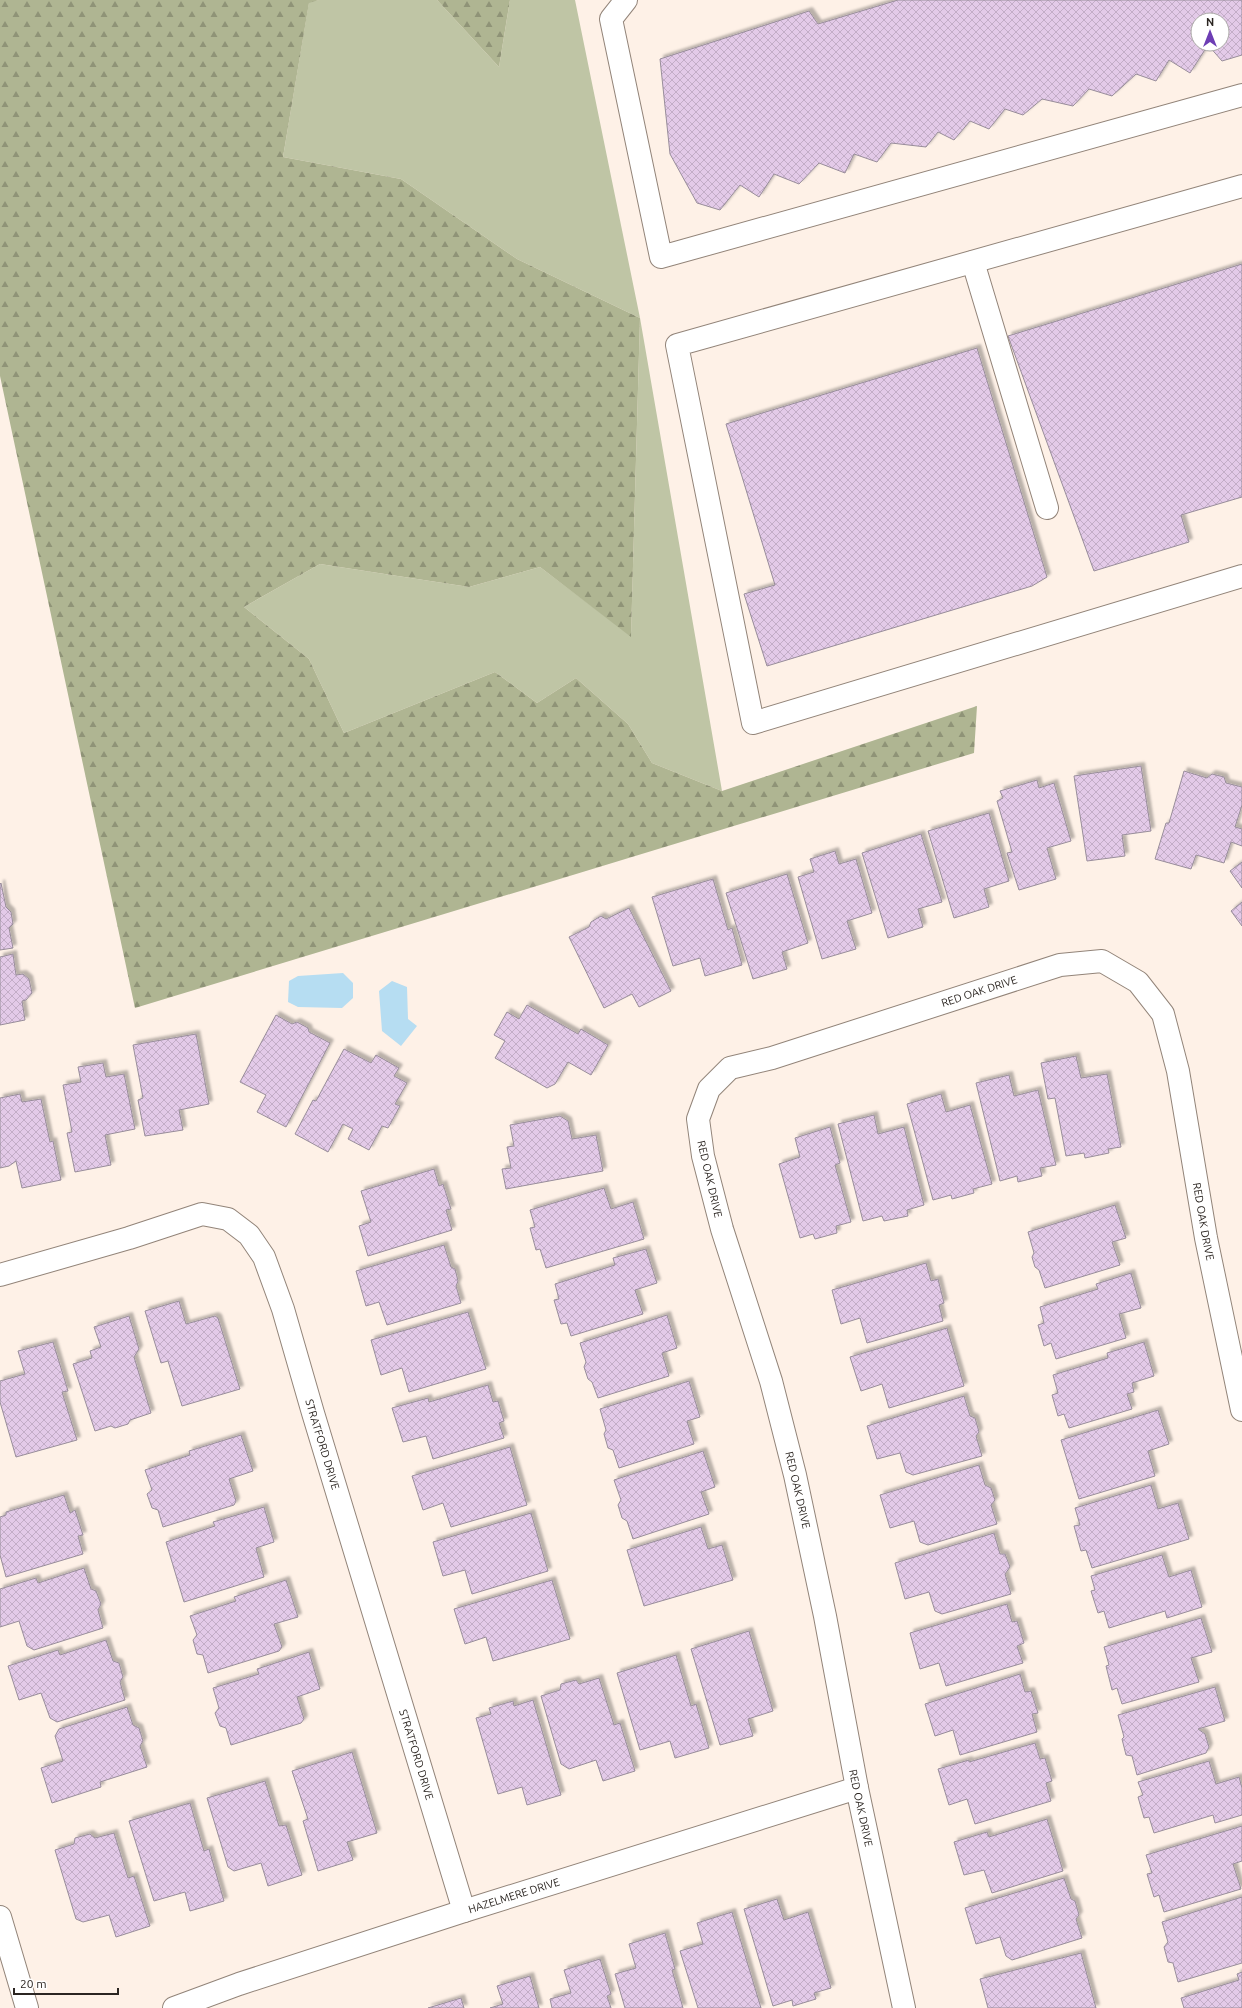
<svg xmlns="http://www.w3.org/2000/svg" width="1242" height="2008" font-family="Ubuntu,sans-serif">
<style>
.grass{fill:#bfc5a5}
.forest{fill:url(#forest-firs)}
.water{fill:#b6ddf2}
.building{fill:url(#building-cross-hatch);stroke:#988d9a;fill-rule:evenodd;filter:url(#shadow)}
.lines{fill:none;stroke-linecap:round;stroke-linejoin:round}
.minor-casing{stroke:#928479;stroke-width:24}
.minor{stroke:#fff;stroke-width:22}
.labels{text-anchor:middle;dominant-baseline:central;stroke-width:3.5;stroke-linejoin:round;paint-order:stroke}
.street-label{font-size:11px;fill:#2b2521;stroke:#fff}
</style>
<defs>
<pattern id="forest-firs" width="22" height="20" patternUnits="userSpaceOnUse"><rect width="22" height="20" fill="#afb592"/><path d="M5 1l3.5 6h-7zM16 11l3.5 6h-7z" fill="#8f9377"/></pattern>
<pattern id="building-cross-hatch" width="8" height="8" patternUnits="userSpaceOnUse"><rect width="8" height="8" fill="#e3cae8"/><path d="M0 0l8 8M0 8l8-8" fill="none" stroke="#c3adc7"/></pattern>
<filter id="shadow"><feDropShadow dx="3.5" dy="-3.5" stdDeviation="1" flood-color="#0004"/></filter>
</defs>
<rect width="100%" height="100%" fill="#fef1e7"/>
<path class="grass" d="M319 0H437L499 67 510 0H575L640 318 722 791 652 763 628 724 576 678 537 703 495 672 344 733 309 659 244 607 320 564 469 587 540 567 631 636 640 318 517 259 401 179 283 157 309 2Z"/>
<g class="forest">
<path d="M0 0H319L309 3 283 157 401 179 517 259 640 318 631 637 540 567 469 587 320 564 244 607 309 659 344 733 495 672 537 703 576 678 628 724 652 763 722 791 977 706 974 753 135 1008 0 376Z"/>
<path d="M437 0H510L499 67Z"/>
</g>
<g class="water">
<path d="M343 973 353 983V998L342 1008 298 1007 288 1002 289 981 298 976Z"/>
<path d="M392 981 407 987 408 1019 417 1026 401 1046 382 1031 379 991Z"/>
</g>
<g class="building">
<path d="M898 0H1242V55L1222 61 1208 45 1190 73 1169 60 1156 81 1136 74 1112 96 1089 89 1073 106 1042 99 1023 115 1005 109 989 129 970 121 954 140 938 132 926 147 891 143 877 162 854 154 845 173 819 163 799 184 774 174 759 197 740 185 720 210 697 203 670 154 660 59 809 11 818 24ZM1198 20H1222V44H1198Z"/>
<path d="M1242 264V497L1181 515 1189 542 1094 571 1008 336Z"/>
<path d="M977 348 1047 577 1032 586 767 666 744 594 775 585 726 424Z"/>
<path d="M1141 766 1151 831 1122 835 1125 856 1087 861 1074 776Z"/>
<path d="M1184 771 1207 778 1212 774 1224 777 1226 783 1242 787V805L1235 827 1242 829V846L1231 842 1224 863 1196 855 1191 869 1155 859 1166 823H1169Z"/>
<path d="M1037 780 1039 788 1054 783 1071 841 1047 848 1056 879 1019 890 1007 853 1012 852 997 801 1003 798 1000 791Z"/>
<path d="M989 813 1009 881 984 889 989 907 954 918 928 831Z"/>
<path d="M921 834 942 902 918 909 923 927 888 938 862 853Z"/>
<path d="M835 851 839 864 856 859 872 913 847 921 856 949 822 959 798 877 814 872 810 859Z"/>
<path d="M1242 862V888L1230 871Z"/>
<path d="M787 874 808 943 782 952 787 969 753 979 726 893Z"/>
<path d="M713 879 728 930 732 928 742 965 705 976 700 958 673 966 652 897Z"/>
<path d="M1 883 6 907 11 912 13 924 9 928 13 948 0 950V884Z"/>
<path d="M1242 902V926L1231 911Z"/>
<path d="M629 908 671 991 639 1007 632 994 604 1008 569 937 589 927 591 922 601 916 606 919Z"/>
<path d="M13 954 16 975 23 974 29 979 32 993 26 1000 22 1001 25 1020 0 1025V957Z"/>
<path d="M527 1005 578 1034 581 1029 608 1045 591 1075 568 1062 555 1084 547 1088 495 1058 505 1041 494 1035 507 1012 519 1019Z"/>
<path d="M276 1015 292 1024 297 1022 308 1028 309 1032 330 1043 286 1127 257 1112 266 1095 240 1082Z"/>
<path d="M196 1034 209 1104 179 1110 183 1130 145 1136 138 1100 143 1098 133 1045Z"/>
<path d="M344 1049 371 1063 376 1055 399 1068 394 1076 407 1083 395 1104 400 1106 388 1128 382 1126 369 1150 348 1139 353 1129 343 1124 328 1152 295 1134 313 1100 316 1101Z"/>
<path d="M1076 1056 1081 1078 1107 1074 1121 1147 1108 1149 1109 1153 1085 1158 1084 1153 1066 1156 1055 1098 1048 1099 1041 1063Z"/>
<path d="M103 1063 106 1077 124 1074 135 1129 105 1135 111 1165 75 1172 67 1133 72 1132 63 1085 81 1082 78 1067Z"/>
<path d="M1009 1075 1014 1096 1038 1090 1056 1165 1040 1168 1042 1176 1018 1182 1017 1176 1000 1181 976 1083Z"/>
<path d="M20 1094 22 1102 41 1099 50 1142 53 1141 61 1180 22 1188 16 1161 9 1166 0 1168V1098Z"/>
<path d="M941 1094 946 1112 970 1105 992 1184 973 1189 974 1193 952 1199 951 1195 933 1200 907 1104Z"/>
<path d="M874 1115 878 1134 904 1127 924 1205 907 1210 908 1216 884 1221 882 1216 863 1221 838 1124Z"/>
<path d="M560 1116 568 1121 572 1139 596 1135 603 1171 506 1189 502 1169 511 1168 507 1147 514 1146 510 1125Z"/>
<path d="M830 1127 840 1163 835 1165 851 1222 836 1226 837 1233 815 1239 813 1234 800 1238 779 1164 800 1157 795 1138Z"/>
<path d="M434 1169 439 1186 443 1184 451 1209 446 1210 452 1230 368 1256 359 1226 371 1222 361 1191Z"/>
<path d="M604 1188 611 1209 633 1202 644 1239 546 1268 540 1249 536 1250 530 1228 535 1227 530 1210Z"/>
<path d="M1115 1205 1126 1238 1112 1242 1120 1265 1045 1288 1039 1270 1035 1267 1032 1257 1034 1253 1028 1232Z"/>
<path d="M444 1245 451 1267 455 1269 458 1281 456 1286 461 1303 387 1325 379 1302 366 1306 356 1271Z"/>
<path d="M646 1249 657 1283 635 1290 643 1314 571 1336 567 1323 561 1324 554 1300 559 1299 555 1284 615 1265 613 1258Z"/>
<path d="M926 1263 931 1281 938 1279 944 1303 939 1305 943 1321 867 1343 860 1318 841 1324 832 1290Z"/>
<path d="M1131 1273 1141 1308 1119 1314 1126 1338 1056 1359 1051 1343 1044 1346 1038 1325 1044 1323 1040 1307 1098 1289 1096 1284Z"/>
<path d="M179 1301 186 1324 215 1316 218 1318 240 1389 182 1406 168 1361 161 1363 145 1311Z"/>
<path d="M468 1312 486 1369 409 1392 402 1368 381 1375 371 1340Z"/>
<path d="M667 1315 677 1348 662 1353 669 1376 598 1398 592 1382 588 1379 584 1367 586 1362 580 1343Z"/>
<path d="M129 1316 139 1349 134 1357 151 1413 130 1420 128 1424 115 1428 111 1426 95 1431 73 1364 92 1358 90 1351 101 1347 94 1327Z"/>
<path d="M947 1328 964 1386 889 1408 882 1384 861 1391 850 1357Z"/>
<path d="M53 1342 68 1391 62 1392 77 1440 16 1457 0 1402V1381L25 1374 18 1351Z"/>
<path d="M1144 1342 1154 1376 1132 1383 1134 1392 1127 1394 1132 1409 1069 1428 1064 1414 1058 1416 1052 1395 1058 1393 1053 1375 1108 1358 1107 1353Z"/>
<path d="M689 1381 700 1417 687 1421 694 1444 619 1468 613 1450 608 1448 604 1434 606 1430 600 1409Z"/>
<path d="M488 1385 493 1402 498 1401 504 1421 499 1423 504 1438 433 1459 426 1436 403 1442 392 1408 428 1398 429 1402Z"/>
<path d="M964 1396 970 1416 975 1418 979 1432 976 1436 982 1456 913 1475 906 1472 900 1453 877 1459 867 1426Z"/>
<path d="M1158 1410 1169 1444 1148 1451 1155 1476 1079 1499 1061 1440Z"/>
<path d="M241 1435 253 1471 229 1479 236 1501 234 1505 163 1527 158 1510 152 1508 147 1494 152 1490 145 1470 190 1455 189 1451Z"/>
<path d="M510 1447 527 1505 451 1527 443 1503 423 1510 412 1476Z"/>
<path d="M703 1451 715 1487 701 1492 709 1514 633 1539 627 1521 622 1518 618 1505 621 1500 614 1480Z"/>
<path d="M979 1465 985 1485 991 1488 995 1500 991 1505 997 1524 928 1545 920 1542 914 1521 890 1528 880 1495Z"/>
<path d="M1151 1485 1158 1509 1178 1503 1189 1539 1092 1568 1086 1550 1081 1551 1074 1526 1080 1525 1075 1508Z"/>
<path d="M64 1495 70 1513 75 1510 83 1535 78 1536 83 1554 6 1577 0 1555V1517L6 1515V1512Z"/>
<path d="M264 1507 274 1542 256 1548 264 1577 184 1602 166 1542 215 1526 213 1522Z"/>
<path d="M531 1513 548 1571 472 1594 465 1570 443 1576 433 1542Z"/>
<path d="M701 1527 708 1549 722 1545 733 1580 644 1606 627 1550Z"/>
<path d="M994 1533 1000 1554H1005L1010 1567 1005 1574 1011 1594 942 1614 935 1611 929 1592 905 1599 895 1563Z"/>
<path d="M1162 1555 1169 1577 1191 1570 1202 1607 1167 1618 1165 1611 1109 1628 1104 1611 1098 1613 1091 1591 1095 1590 1091 1576Z"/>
<path d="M84 1568 91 1589 96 1591 101 1604 98 1610 103 1628 34 1650 27 1646 19 1621 0 1627V1589L36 1578 38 1583Z"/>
<path d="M286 1580 298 1617 274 1624 282 1647 279 1651 208 1673 203 1655 197 1654 193 1640 197 1635 190 1616 236 1601 234 1597Z"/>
<path d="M552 1580 570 1639 493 1661 486 1637 465 1644 454 1609Z"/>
<path d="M1007 1604 1012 1622 1017 1621 1024 1643 1017 1646 1023 1663 946 1686 939 1663 920 1669 910 1633Z"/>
<path d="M1201 1618 1212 1652 1191 1658 1199 1682 1122 1704 1117 1688 1112 1690 1106 1666 1109 1665 1104 1647Z"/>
<path d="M749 1631 773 1711 748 1719 753 1736 720 1745 691 1649Z"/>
<path d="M106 1640 113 1661 119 1663 123 1677 120 1682 125 1700 57 1722 50 1718 41 1693 19 1700 8 1666 58 1650 60 1655Z"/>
<path d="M309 1652 320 1689 297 1697 304 1719 301 1723 231 1745 226 1728 220 1726 215 1713 219 1708 213 1688 259 1674 257 1669Z"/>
<path d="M676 1655 691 1706 696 1704 709 1748 675 1758 670 1741 640 1750 617 1673Z"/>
<path d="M1020 1674 1025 1692 1031 1691 1038 1713 1032 1714 1037 1732 960 1755 953 1730 935 1736 925 1704Z"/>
<path d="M599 1678 614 1725 620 1723 635 1771 603 1781 596 1760 569 1769 561 1764 541 1696 560 1690 561 1684 576 1680 579 1684Z"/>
<path d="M1215 1687 1225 1721 1198 1729 1205 1734 1209 1747 1206 1753 1137 1775 1132 1756 1126 1755 1122 1739 1124 1737 1118 1715Z"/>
<path d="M533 1700 561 1795 527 1805 522 1787 498 1794 476 1718 491 1714 489 1708 513 1701 514 1706Z"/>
<path d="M127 1707 133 1725 139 1728 143 1741 140 1746 147 1767 100 1782 101 1787 52 1803 41 1768 63 1761 55 1736 59 1729Z"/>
<path d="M1035 1743 1040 1759 1045 1758 1052 1781 1046 1783 1051 1801 975 1824 967 1799 949 1805 938 1769 969 1760V1762Z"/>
<path d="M352 1752 377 1833 347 1842 353 1860 318 1871 303 1821 308 1819 292 1771Z"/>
<path d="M1209 1761 1216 1784 1239 1777 1242 1788V1815L1215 1823 1213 1815 1154 1833 1149 1817 1144 1818 1138 1797 1143 1795 1138 1782Z"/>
<path d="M265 1781 279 1826 286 1825 302 1875 268 1886 261 1863 234 1871 228 1867 207 1798Z"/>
<path d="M190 1803 204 1851 209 1849 224 1901 190 1911 185 1892 154 1901 129 1821Z"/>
<path d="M1047 1819 1063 1871 992 1893 984 1870 964 1875 954 1842 987 1832 989 1837Z"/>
<path d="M1242 1826V1861L1233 1864 1241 1889 1164 1912 1159 1895 1154 1897 1147 1874 1152 1873 1146 1855Z"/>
<path d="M114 1833 128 1878 134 1876 150 1926 116 1937 109 1915 83 1922 76 1919 55 1850 74 1844 75 1838 90 1834 95 1838Z"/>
<path d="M1064 1878 1071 1899 1075 1901 1079 1915 1076 1919 1082 1938 1012 1960 1006 1956 1000 1937 976 1944 965 1908Z"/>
<path d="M1242 1897V1963L1178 1982 1173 1963 1168 1962 1164 1947 1168 1942 1162 1922Z"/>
<path d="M777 1899 784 1920 808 1912 831 1988 814 1993 816 1999 793 2006 792 2000 773 2006 744 1909Z"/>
<path d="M732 1912 761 2008H698L680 1951 703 1944 697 1923Z"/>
<path d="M665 1933 675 1969 672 1970 683 2008H625L615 1974 636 1968 629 1944Z"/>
<path d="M1081 1953 1096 2008H988L980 1979Z"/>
<path d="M600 1959 611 1994 607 1996 611 2008H552L550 1999 571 1993 564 1970Z"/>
<path d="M1242 1972V2008H1184L1181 1998 1239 1980 1237 1974Z"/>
<path d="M530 1976 539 2008H490L503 2004 497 1986Z"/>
<path d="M461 1998 464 2008H428Z"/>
</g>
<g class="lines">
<defs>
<g id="minor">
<path d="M626 0 611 19 661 257 1242 95"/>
<path d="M1242 186 677 345 753 723 1242 576"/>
<path d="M973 262 1047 508"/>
<path id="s1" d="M0 1275 129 1238 202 1214 228 1219 249 1235 264 1257 283 1309 313 1413 464 1911"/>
<path d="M0 1917 27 2008"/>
<path id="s2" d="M174 2008 239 1984 464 1911 857 1788"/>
<path id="s3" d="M904 2008 857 1788 825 1616 795 1475 771 1381 722 1229 703 1156 698 1119 709 1089 730 1068 772 1058 1060 965 1102 961 1138 982 1163 1014 1178 1071 1206 1238 1242 1410"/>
</g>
</defs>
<use href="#minor" class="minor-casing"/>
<use href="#minor" class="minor"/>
</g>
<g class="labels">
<g class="street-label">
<text stroke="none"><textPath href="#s3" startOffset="1236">RED OAK DRIVE</textPath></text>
<text transform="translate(710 1179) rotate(77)">RED OAK DRIVE</text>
<text stroke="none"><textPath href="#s3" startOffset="1657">RED OAK DRIVE</textPath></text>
<text stroke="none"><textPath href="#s1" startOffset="487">STRATFORD DRIVE</textPath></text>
<text transform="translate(798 1490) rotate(77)">RED OAK DRIVE</text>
<text stroke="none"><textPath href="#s1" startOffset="811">STRATFORD DRIVE</textPath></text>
<text transform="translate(861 1808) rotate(78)">RED OAK DRIVE</text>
<text stroke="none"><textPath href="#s2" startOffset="358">HAZELMERE DRIVE</textPath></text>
</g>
</g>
<g transform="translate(1210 32)"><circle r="19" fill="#ffffff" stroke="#aaa8a6"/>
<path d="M0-3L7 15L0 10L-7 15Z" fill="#6d3db4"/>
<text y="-6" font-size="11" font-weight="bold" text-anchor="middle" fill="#2b2521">N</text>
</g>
<path d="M14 1988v6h104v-6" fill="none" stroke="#2b2521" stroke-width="2"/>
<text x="20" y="1988" font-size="12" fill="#2b2521" stroke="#ffffff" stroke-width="3" paint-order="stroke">20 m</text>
</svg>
